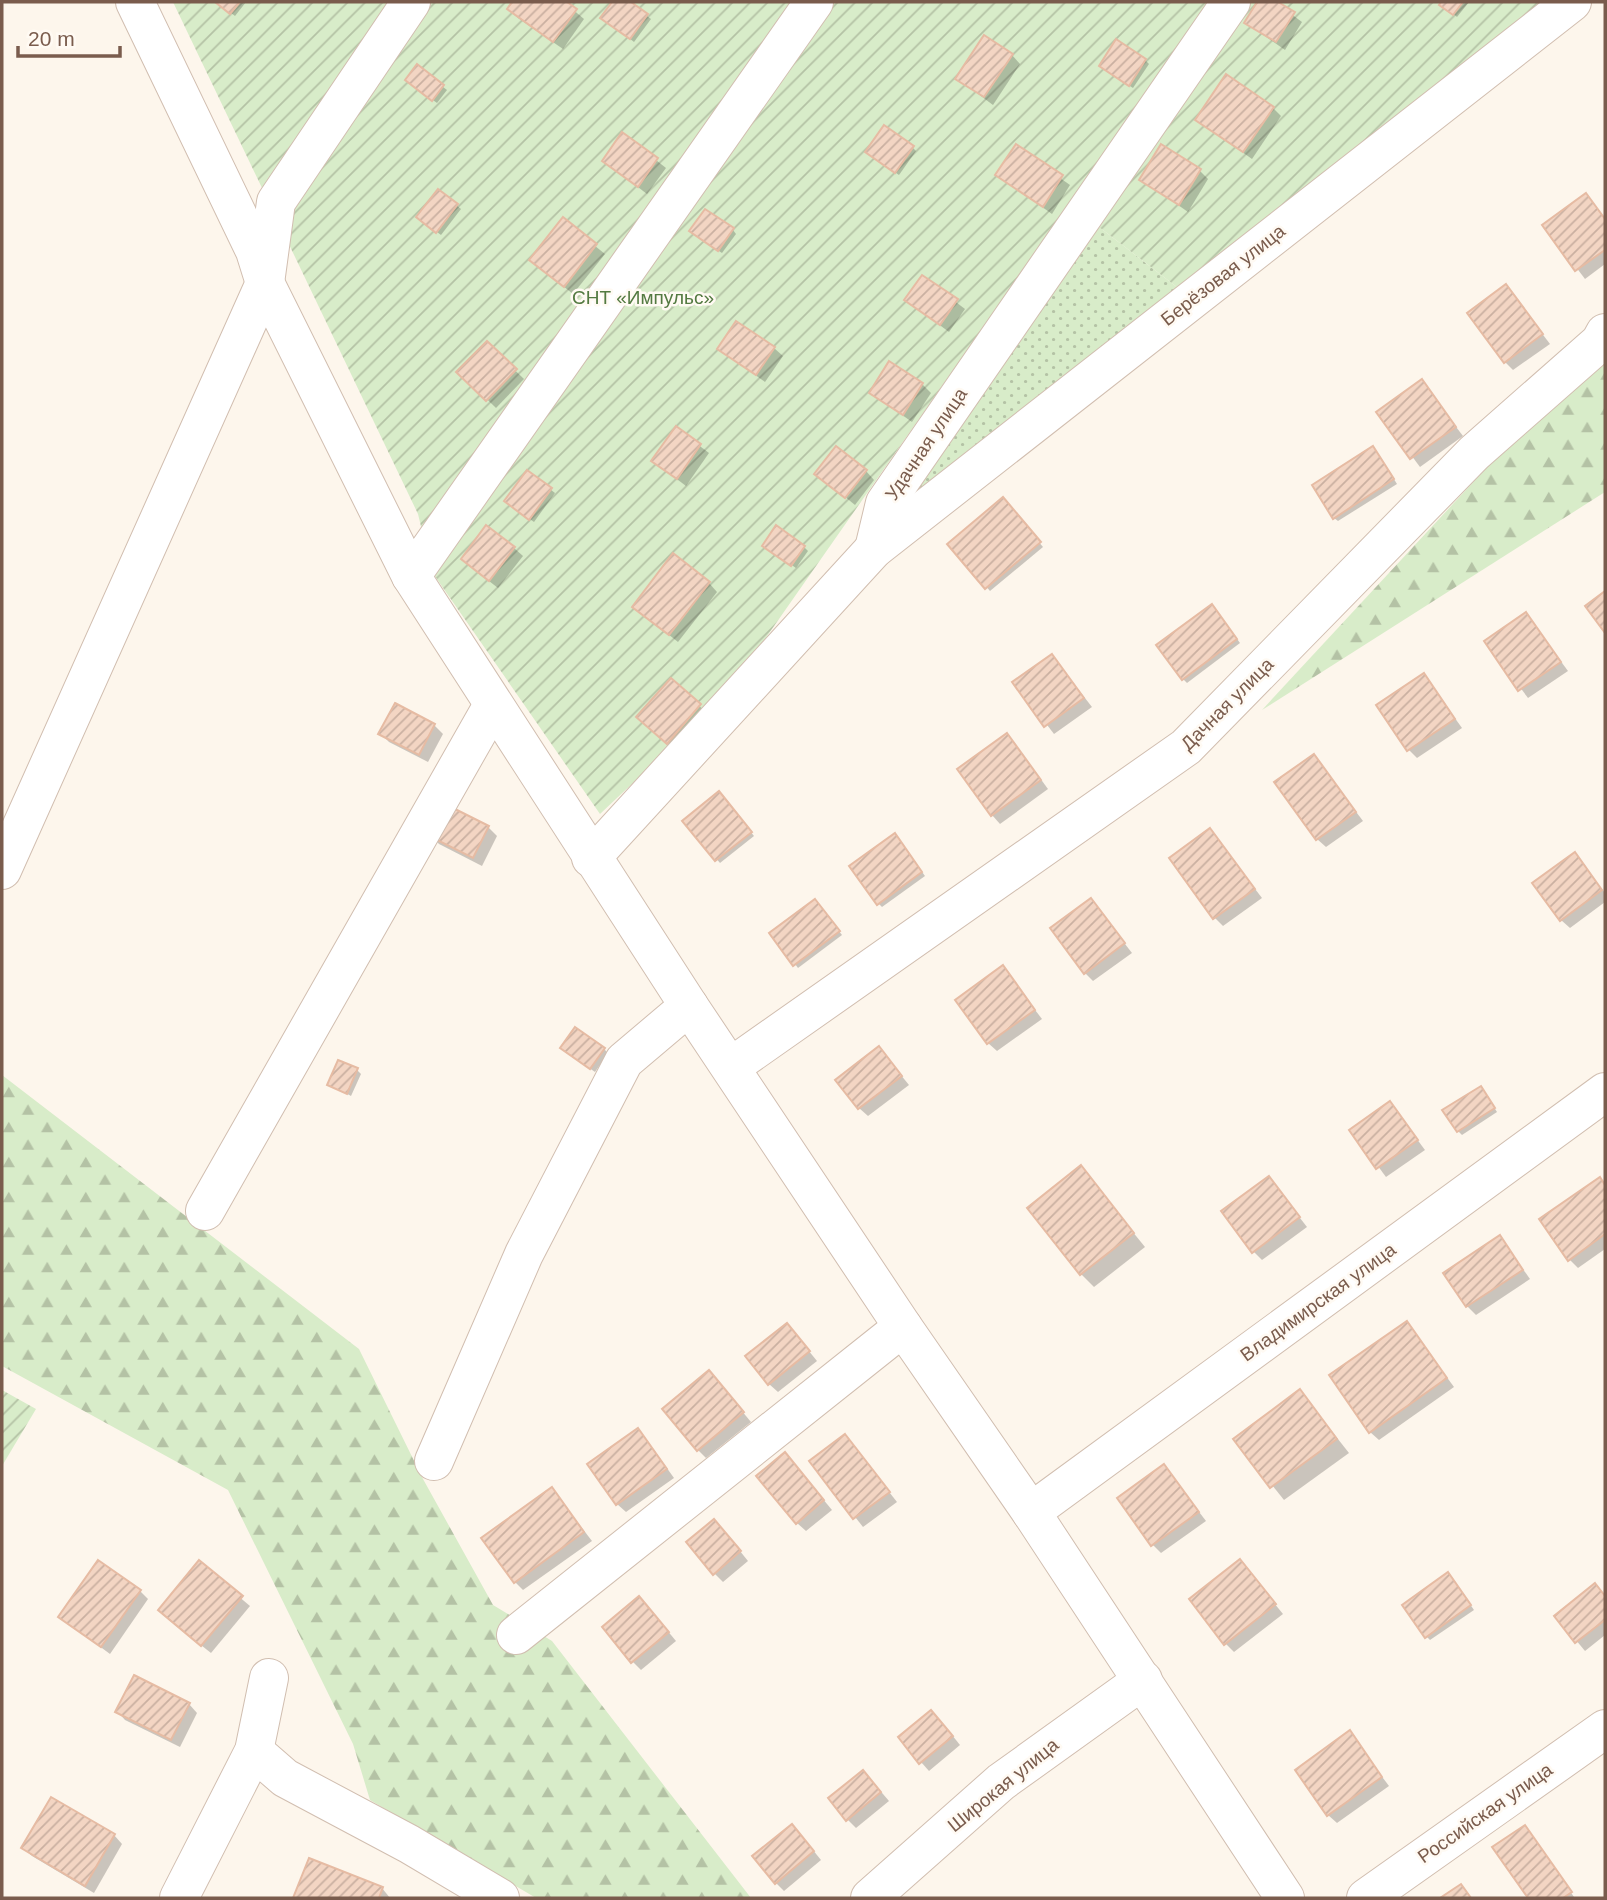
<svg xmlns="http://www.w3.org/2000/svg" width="1607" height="1900" font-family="Arial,sans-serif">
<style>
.grass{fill:url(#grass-dots)}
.forest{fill:url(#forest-firs)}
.garden{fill:url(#garden-furrows)}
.shadow{fill:#0003}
.building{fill:url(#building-hatch);stroke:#e6bba3;stroke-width:2}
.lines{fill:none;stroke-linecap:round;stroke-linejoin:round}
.minor-casing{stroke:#d1beb0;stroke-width:40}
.minor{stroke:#fff;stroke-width:38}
.labels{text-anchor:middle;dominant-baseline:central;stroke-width:5;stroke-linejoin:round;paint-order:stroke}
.street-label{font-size:19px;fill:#7a5c4d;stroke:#fffaf3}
.park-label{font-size:19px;fill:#537a41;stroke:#fffaf3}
</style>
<defs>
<pattern id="grass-dots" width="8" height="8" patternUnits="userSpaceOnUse" patternTransform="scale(1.75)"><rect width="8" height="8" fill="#d8ecc9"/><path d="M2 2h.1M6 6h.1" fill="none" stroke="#b4c2a5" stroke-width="1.8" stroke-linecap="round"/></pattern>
<pattern id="forest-firs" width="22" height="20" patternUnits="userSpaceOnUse" patternTransform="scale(1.75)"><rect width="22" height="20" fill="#d8ecc9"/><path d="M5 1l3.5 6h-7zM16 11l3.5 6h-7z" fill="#b4c2a5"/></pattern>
<pattern id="garden-furrows" width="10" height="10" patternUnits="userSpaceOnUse" patternTransform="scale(1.75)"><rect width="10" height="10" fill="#d8ecc9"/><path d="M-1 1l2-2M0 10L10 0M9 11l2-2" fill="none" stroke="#b4c2a5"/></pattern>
<pattern id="building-hatch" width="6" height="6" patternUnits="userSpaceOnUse" patternTransform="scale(1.75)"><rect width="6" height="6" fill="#f3d5c3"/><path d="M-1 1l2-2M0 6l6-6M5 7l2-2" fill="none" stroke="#cab0a1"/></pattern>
</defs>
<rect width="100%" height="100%" fill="#fdf6ec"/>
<path class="grass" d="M1090 220 1182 291 882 536Z"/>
<g class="forest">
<path d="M1605 354V492L1262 710 1553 396Z"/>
<path d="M2 1075 359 1349 423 1479 493 1605 552 1641 751 1898H536L370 1800 353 1744 228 1490 2 1366Z"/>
</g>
<g class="garden">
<path d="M173 2H1543L1182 291 1090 220 1066 209 725 696 600 814 432 572 418 514Z"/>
<path d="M2 1390 36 1409 2 1466Z"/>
</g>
<g class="shadow">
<path d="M217 2H246L235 16Z"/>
<path d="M514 2H564L584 19 563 49 518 18 509 9Z"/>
<path d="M614 2H628L651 19 634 42 603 17Z"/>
<path d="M1259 2H1275L1302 22 1285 50 1246 23Z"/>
<path d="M1444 2H1469L1457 17 1442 4Z"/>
<path d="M1012 55 1020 64 993 105 958 79Z"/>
<path d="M1145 60 1149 64 1133 88 1105 70Z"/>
<path d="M417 67 447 90 437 103 411 84Z"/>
<path d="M1273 108 1281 116 1252 159 1197 120Z"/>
<path d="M623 134 666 168 647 194 604 161Z"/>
<path d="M912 147 916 151 899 175 871 156Z"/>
<path d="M1016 147 1070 185 1052 214 997 175Z"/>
<path d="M1199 170 1208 179 1188 212 1141 179Z"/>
<path d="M439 191 461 209 441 235 422 221Z"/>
<path d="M1586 196 1605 219V264L1585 279 1545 226Z"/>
<path d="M563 220 605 254 573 294 531 260Z"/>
<path d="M733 230 736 234 722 253 695 235Z"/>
<path d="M923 277 965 309 949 332 906 300Z"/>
<path d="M1506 286 1550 344 1513 370 1505 362Z"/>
<path d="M487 343 524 379 496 408 459 372Z"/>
<path d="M774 348 783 356 765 382 719 349Z"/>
<path d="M1421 381 1463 436 1420 467 1379 412Z"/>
<path d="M922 384 931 393 912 422 871 393Z"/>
<path d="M676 428 709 453 686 486 653 461Z"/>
<path d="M1377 452 1397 484 1338 521 1334 518Z"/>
<path d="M866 471 874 480 855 505 817 474Z"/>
<path d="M528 472 555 493 534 522 510 505Z"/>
<path d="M1006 503 1043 547 990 591 950 544Z"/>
<path d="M804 547 808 551 796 568 768 549Z"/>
<path d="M514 548 523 556 498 588 471 567Z"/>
<path d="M709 583 717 592 678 642 634 607Z"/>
<path d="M1216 610 1240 643 1187 683 1183 679Z"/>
<path d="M1526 614 1568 671 1528 698 1486 642Z"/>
<path d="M1052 656 1092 707 1054 734 1015 683Z"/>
<path d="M1424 675 1462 728 1417 758 1409 750Z"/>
<path d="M671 680 708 714 677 751 647 725Z"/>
<path d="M434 725 443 734 428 762 389 742 380 733Z"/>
<path d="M1015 744 1048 789 1000 824 992 815Z"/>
<path d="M1314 756 1363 821 1326 847 1317 839Z"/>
<path d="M722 797 754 836 720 863 685 821Z"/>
<path d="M488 827 497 836 482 866 439 844 431 836Z"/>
<path d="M1210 830 1262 898 1223 926 1215 918Z"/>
<path d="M898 839 925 876 882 907 878 903Z"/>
<path d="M1574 854 1605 893V902L1570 928 1561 920Z"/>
<path d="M1091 900 1132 953 1093 981 1085 973Z"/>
<path d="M819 905 842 935 798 968 795 964Z"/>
<path d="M1003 968 1042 1019 997 1051 988 1043Z"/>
<path d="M879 1048 909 1085 868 1116 859 1108Z"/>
<path d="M604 1049 608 1053 595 1072 566 1052Z"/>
<path d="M357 1070 361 1074 351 1096 329 1084Z"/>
<path d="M1484 1091 1497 1112 1462 1135 1458 1131Z"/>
<path d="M1390 1103 1425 1150 1386 1177 1351 1130Z"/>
<path d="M1081 1168 1145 1247 1094 1287 1081 1274Z"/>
<path d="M1269 1178 1307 1227 1262 1260 1253 1251Z"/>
<path d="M1600 1179 1605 1185V1249L1578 1268 1569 1259Z"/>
<path d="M1500 1237 1530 1279 1476 1315 1467 1306Z"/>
<path d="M1407 1323 1454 1387 1379 1440 1370 1432Z"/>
<path d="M795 1334 817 1361 778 1392 769 1384Z"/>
<path d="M717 1381 751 1422 706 1458 698 1450Z"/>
<path d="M1300 1391 1349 1453 1284 1500 1235 1439Z"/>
<path d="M845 1436 897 1502 863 1527 812 1462Z"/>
<path d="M646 1439 674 1478 626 1512 617 1504Z"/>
<path d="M793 1463 832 1510 806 1531 797 1523Z"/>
<path d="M1164 1466 1206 1521 1161 1553 1153 1545Z"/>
<path d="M552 1489 592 1541 523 1590 515 1582Z"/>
<path d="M723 1530 748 1561 723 1582 714 1573Z"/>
<path d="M1240 1561 1283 1614 1234 1652 1226 1644Z"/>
<path d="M199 1563 250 1606 211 1653 168 1619Z"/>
<path d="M1452 1578 1474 1610 1430 1640 1426 1636Z"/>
<path d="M1595 1586 1605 1596V1635L1585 1651 1556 1616Z"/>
<path d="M140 1591 148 1599 110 1654 60 1617Z"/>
<path d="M647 1606 676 1641 641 1670 633 1662Z"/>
<path d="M189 1704 197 1713 180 1747 125 1720 117 1711Z"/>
<path d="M940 1720 960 1745 929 1771 921 1762Z"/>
<path d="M1349 1733 1389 1786 1337 1823 1328 1815Z"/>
<path d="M871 1780 889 1801 856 1828 848 1820Z"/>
<path d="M1528 1830 1574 1897 1572 1898H1531L1495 1847Z"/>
<path d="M800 1834 821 1860 784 1891 776 1883Z"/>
<path d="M114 1835 122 1844 94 1893 32 1856 23 1848Z"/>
<path d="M310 1860 382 1888 390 1898H295Z"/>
</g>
<g class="building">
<path d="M215 2H240L230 14Z"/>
<path d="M512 2H567L577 9 553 42 507 9Z"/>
<path d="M612 2H631L648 14 630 39 600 18Z"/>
<path d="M1257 2H1278L1295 12 1276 42 1244 23Z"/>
<path d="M1441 2H1463L1453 15 1439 5Z"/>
<path d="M984 35 1013 54 984 97 955 79Z"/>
<path d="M1116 39 1146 59 1129 86 1099 66Z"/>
<path d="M417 64 444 85 432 101 405 80Z"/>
<path d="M1226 74 1274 107 1243 152 1195 120Z"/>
<path d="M884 125 914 146 895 173 865 152Z"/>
<path d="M622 132 658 158 638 187 602 161Z"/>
<path d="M1016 144 1063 175 1043 207 995 175Z"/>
<path d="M1161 144 1201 169 1179 205 1139 180Z"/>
<path d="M438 189 458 204 436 233 416 217Z"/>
<path d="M1586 193 1605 219V250L1575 271 1542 225Z"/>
<path d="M705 209 734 228 718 251 689 231Z"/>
<path d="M563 217 597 244 564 287 529 260Z"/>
<path d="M922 275 958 299 940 325 904 300Z"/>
<path d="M1506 284 1543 334 1504 363 1467 313Z"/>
<path d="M736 321 775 347 756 375 717 349Z"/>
<path d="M487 341 517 369 486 401 456 372Z"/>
<path d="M889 361 923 383 903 415 869 393Z"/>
<path d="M1422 379 1456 427 1410 459 1376 412Z"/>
<path d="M676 426 701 444 677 479 651 461Z"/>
<path d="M836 446 867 470 845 498 814 474Z"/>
<path d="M1373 446 1394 479 1333 519 1312 485Z"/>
<path d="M527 470 552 488 529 520 504 501Z"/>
<path d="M1003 497 1041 542 985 589 947 544Z"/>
<path d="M486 525 515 547 489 581 461 559Z"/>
<path d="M776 525 805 546 791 566 762 546Z"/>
<path d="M673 553 710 582 669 635 632 607Z"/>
<path d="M1605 591V633L1585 606Z"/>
<path d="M1212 604 1237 639 1182 680 1156 645Z"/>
<path d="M1526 612 1561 662 1518 691 1484 641Z"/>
<path d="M1052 654 1084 698 1044 727 1012 682Z"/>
<path d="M1424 673 1455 719 1407 751 1376 705Z"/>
<path d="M671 678 701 704 667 744 636 717Z"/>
<path d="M395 703 435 724 419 755 378 734Z"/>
<path d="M1007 733 1041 780 991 816 957 769Z"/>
<path d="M1314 754 1356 812 1316 840 1274 782Z"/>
<path d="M719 791 752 832 715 861 682 821Z"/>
<path d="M445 804 489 826 473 858 429 836Z"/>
<path d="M1210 828 1255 889 1213 919 1169 858Z"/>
<path d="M895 833 922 872 877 905 849 866Z"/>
<path d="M1575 852 1602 890 1560 921 1532 883Z"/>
<path d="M1091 898 1125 943 1084 974 1050 928Z"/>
<path d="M815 899 840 931 793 966 769 933Z"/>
<path d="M1003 965 1035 1010 987 1044 955 1000Z"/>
<path d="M575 1027 605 1048 590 1069 560 1048Z"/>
<path d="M879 1046 902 1076 858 1109 835 1080Z"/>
<path d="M338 1060 358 1068 347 1094 327 1085Z"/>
<path d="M1481 1086 1495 1108 1457 1132 1442 1110Z"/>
<path d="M1390 1101 1418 1140 1376 1169 1349 1130Z"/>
<path d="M1081 1165 1134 1233 1080 1275 1027 1208Z"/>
<path d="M1269 1176 1300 1217 1252 1253 1221 1211Z"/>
<path d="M1600 1177 1605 1185V1234L1568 1261 1539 1219Z"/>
<path d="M1500 1235 1523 1270 1466 1307 1443 1273Z"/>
<path d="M1407 1321 1447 1378 1369 1433 1329 1375Z"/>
<path d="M787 1323 810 1351 768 1385 745 1356Z"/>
<path d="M709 1370 744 1412 697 1451 662 1409Z"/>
<path d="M1300 1389 1337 1439 1270 1488 1233 1439Z"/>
<path d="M638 1428 667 1469 616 1505 587 1464Z"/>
<path d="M845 1434 890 1492 853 1519 809 1461Z"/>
<path d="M785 1452 824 1500 796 1524 756 1476Z"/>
<path d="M1164 1464 1199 1512 1151 1546 1117 1498Z"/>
<path d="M552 1487 584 1532 514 1583 481 1538Z"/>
<path d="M714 1519 741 1551 713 1575 686 1542Z"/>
<path d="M1240 1559 1276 1604 1224 1645 1189 1599Z"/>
<path d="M98 1560 141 1590 101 1647 58 1617Z"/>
<path d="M199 1560 243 1596 201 1646 158 1610Z"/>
<path d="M1448 1572 1471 1605 1425 1638 1402 1605Z"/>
<path d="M1595 1583 1605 1596V1620L1575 1643 1554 1616Z"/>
<path d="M639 1596 669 1632 631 1663 602 1627Z"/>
<path d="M134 1675 190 1703 171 1740 115 1712Z"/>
<path d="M931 1710 953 1736 919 1764 898 1737Z"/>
<path d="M1350 1730 1382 1777 1327 1816 1295 1770Z"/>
<path d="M863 1770 881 1792 846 1821 828 1798Z"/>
<path d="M51 1797 115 1834 85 1886 21 1848Z"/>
<path d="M792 1824 814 1851 775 1884 752 1856Z"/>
<path d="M1525 1825 1572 1892 1563 1898H1528L1492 1847Z"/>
<path d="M309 1858 383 1887 379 1898H293Z"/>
<path d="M1461 1884 1471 1898H1440Z"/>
</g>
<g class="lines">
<defs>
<g id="minor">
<path d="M135 2 255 251 265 283 411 576 689 1006 903 1327 1031 1512 1285 1898"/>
<path d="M874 549 885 503 1231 2"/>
<path d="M411 576 814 2"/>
<path d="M591 858 874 549 1572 2"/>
<path d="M2 870 265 283 276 202 411 2"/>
<path d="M732 1066 1186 747 1474 453 1600 342 1605 333"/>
<path d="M205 1211 493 705"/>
<path d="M434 1461 524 1254 624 1061 689 1006"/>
<path d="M1031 1512 1605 1092"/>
<path d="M516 1635 903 1327"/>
<path d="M254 1751 285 1778 409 1844 500 1898"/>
<path d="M179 1898 254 1751 269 1678"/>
<path d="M870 1898 1001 1782 1143 1680"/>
<path d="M1366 1898 1605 1729"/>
</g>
</defs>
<use href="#minor" class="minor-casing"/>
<use href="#minor" class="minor"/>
</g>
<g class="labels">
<g class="street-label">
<text transform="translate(1223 275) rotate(-38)">Берёзовая улица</text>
<text transform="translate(926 444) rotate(-56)">Удачная улица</text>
<text transform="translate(1227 704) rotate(-45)">Дачная улица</text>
<text transform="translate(1318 1302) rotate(-36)">Владимирская улица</text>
<text transform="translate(1003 1785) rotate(-39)">Широкая улица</text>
<text transform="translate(1485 1813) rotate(-35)">Российская улица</text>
</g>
<g class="park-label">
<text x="643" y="297">СНТ «Импульс»</text>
</g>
</g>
<rect width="1607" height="1900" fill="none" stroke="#7a5c4d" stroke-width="7"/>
<path d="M18 46v10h102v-10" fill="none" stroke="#7a5c4d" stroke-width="3.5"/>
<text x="28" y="46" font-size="21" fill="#7a5c4d" stroke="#fffaf3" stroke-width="5" paint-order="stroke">20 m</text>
</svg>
